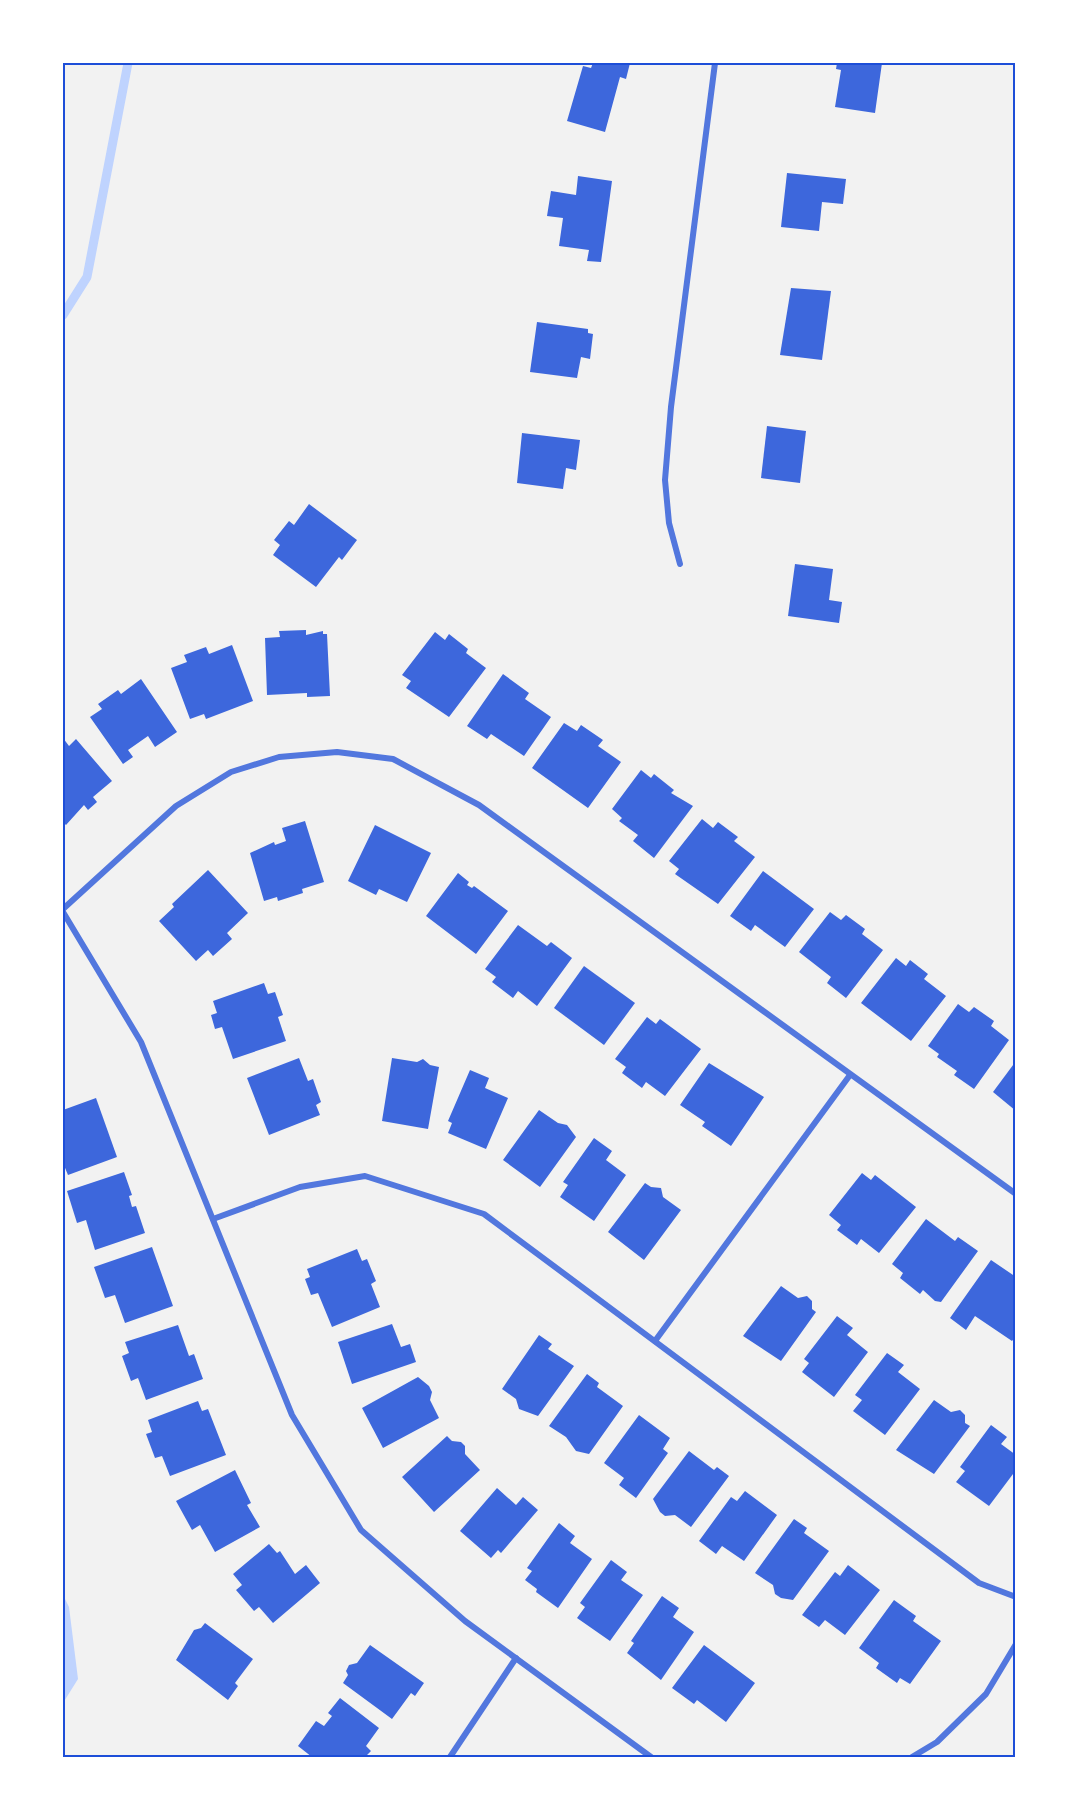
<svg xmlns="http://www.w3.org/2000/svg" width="1079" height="1820" font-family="Poppins,sans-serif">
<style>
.water{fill:#bfd3fe}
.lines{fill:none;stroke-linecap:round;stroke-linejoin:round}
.stream{stroke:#bfd3fe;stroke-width:9}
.building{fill:#3d67dc}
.minor{stroke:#5277de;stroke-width:6}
.neatline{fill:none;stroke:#1d4ed8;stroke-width:2}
</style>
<rect width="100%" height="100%" fill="#f2f2f2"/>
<path class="water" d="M63 1595 69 1607 78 1679 63 1703Z"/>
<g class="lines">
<path class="stream" d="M63 315 87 277 128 63"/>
</g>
<g class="building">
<path d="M593 63H630L626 79 620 77 605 132 567 121 583 66 591 68Z"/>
<path d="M837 63H882L875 113 835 107 841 70 836 69Z"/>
<path d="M787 173 846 179 843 204 822 202 819 231 781 227Z"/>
<path d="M578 176 612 181 601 262 587 261 589 250 559 246 563 218 547 216 551 191 576 195Z"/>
<path d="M791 288 831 291 822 360 780 355Z"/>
<path d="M537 322 588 329V333L593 334 590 359 581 357 577 378 530 372Z"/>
<path d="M767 426 806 431 800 483 761 478Z"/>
<path d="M522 433 580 440 576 470 566 468 563 489 517 483Z"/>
<path d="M309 504 357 540 342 560 339 557 316 587 273 555 280 545 274 540 289 521 294 525Z"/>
<path d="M795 564 833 569 829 600 842 602 839 623 788 616Z"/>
<path d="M306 630V635L323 631V634H327L330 696 307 697V693L267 695 265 638 280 637 279 631Z"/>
<path d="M435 632 445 640 449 634 468 649 466 653 486 668 449 717 406 688 411 681 402 675Z"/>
<path d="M232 645 253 701 206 719 204 714 190 719 171 668 187 662 184 655 206 647 209 654Z"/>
<path d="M503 674 529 693 525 699 551 717 524 756 491 734 487 739 467 726Z"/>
<path d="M141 679 177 732 155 747 148 736 128 750 133 757 123 764 90 717 102 709 98 704 118 690 121 694Z"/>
<path d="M564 723 577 731 581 725 603 740 598 746 621 762 588 808 532 768Z"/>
<path d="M63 738 69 746 76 739 112 781 93 797 97 802 88 810 84 805 66 825 63 822Z"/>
<path d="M641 770 651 778 654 774 674 790 671 793 693 806 654 858 633 841 638 835 619 821 622 818 612 809Z"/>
<path d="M702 819 713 828 718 822 738 837 734 841 755 857 718 904 675 874 679 869 669 861Z"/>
<path d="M305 821 324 882 302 889 303 893 278 901 277 897 264 901 250 853 274 842 275 845 286 841 282 828Z"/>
<path d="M375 825 431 853 407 902 379 889 376 895 348 881Z"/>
<path d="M208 870 248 913 227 933 232 939 213 956 208 950 196 961 159 921 174 907 172 904Z"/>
<path d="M763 871 814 909 785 947 755 925 751 931 730 916Z"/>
<path d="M458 873 469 882 467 885 472 888 474 886 508 911 476 954 426 916Z"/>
<path d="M830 912 841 920 846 915 865 929 862 934 883 950 846 998 827 983 831 977 799 952Z"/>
<path d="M518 925 547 946 551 942 572 958 537 1006 518 991 513 998 492 982 496 977 485 969Z"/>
<path d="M896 958 906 966 910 960 928 974 924 979 946 996 911 1041 861 1003Z"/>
<path d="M584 966 635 1003 604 1045 554 1008Z"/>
<path d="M264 983 268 994 275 992 283 1015 278 1017 286 1041 233 1059 222 1027 215 1029 211 1015 217 1013 213 1001Z"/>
<path d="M958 1004 969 1012 974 1007 994 1021 991 1026 1009 1040 974 1089 954 1075 957 1071 937 1057 939 1054 928 1046Z"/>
<path d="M647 1017 656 1024 660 1019 701 1049 665 1096 646 1082 642 1088 622 1073 626 1067 615 1059Z"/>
<path d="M299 1058 308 1081 313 1079 321 1102 316 1105 320 1115 269 1135 247 1078Z"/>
<path d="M392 1058 417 1062 423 1059 430 1065 439 1067 428 1129 382 1121Z"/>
<path d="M1016 1061V1111L993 1092Z"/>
<path d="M709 1063 764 1097 731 1146 702 1126 705 1122 680 1105Z"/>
<path d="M470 1070 489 1078 485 1088 508 1098 486 1149 448 1133 452 1123 448 1121Z"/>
<path d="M96 1098 117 1157 68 1175 63 1163V1110Z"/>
<path d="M539 1110 558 1123 567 1125 576 1137 540 1187 503 1160Z"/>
<path d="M594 1138 612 1151 606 1160 626 1175 594 1221 560 1197 568 1185 563 1182Z"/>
<path d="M124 1172 132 1195 129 1196 132 1207 136 1206 145 1233 95 1250 86 1220 77 1223 67 1191Z"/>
<path d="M862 1173 871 1180 875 1175 916 1207 879 1253 861 1239 857 1245 837 1230 841 1225 829 1215Z"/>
<path d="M645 1183 651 1187 661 1188 663 1197 681 1210 644 1260 608 1232Z"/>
<path d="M926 1219 955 1241 958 1237 978 1251 941 1302 935 1301 923 1290 920 1294 900 1278 903 1273 892 1264Z"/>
<path d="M152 1247 173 1306 125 1323 115 1295 105 1298 94 1267Z"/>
<path d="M357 1249 362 1261 367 1259 376 1281 371 1284 380 1307 332 1327 318 1293 311 1295 305 1279 310 1277 307 1269Z"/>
<path d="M991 1260 1016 1277V1336L1012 1341 975 1316 966 1330 950 1318Z"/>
<path d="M781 1286 798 1298 807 1296 812 1301V1309L816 1312 781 1361 743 1336Z"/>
<path d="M837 1316 853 1328 847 1335 868 1352 834 1397 802 1372 809 1363 804 1359Z"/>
<path d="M392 1324 401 1347 410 1344 416 1362 352 1384 338 1342Z"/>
<path d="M178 1325 189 1356 194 1354 203 1379 146 1400 138 1378 131 1381 122 1356 129 1353 125 1342Z"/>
<path d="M539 1335 552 1344 548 1349 574 1366 538 1416 519 1409 516 1399 502 1389Z"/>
<path d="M887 1353 904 1365 898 1372 920 1389 885 1435 853 1411 862 1400 855 1395Z"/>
<path d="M587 1374 599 1383 597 1387 623 1406 589 1454 576 1451 566 1437 549 1426Z"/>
<path d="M418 1377 429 1386 432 1392 430 1400 439 1418 383 1448 362 1408Z"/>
<path d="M934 1400 951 1412 960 1410 965 1415V1423L970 1426 934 1474 896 1450Z"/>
<path d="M198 1401 202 1411 208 1409 226 1455 170 1476 162 1456 155 1458 146 1434 152 1432 148 1420Z"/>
<path d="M639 1415 670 1438 663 1449 668 1453 636 1498 619 1485 624 1478 604 1463Z"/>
<path d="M991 1425 1007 1437 1001 1444 1016 1455V1470L989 1506 956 1482 965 1471 960 1467Z"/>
<path d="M447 1436 452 1441 461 1442 465 1446V1454L480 1470 434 1512 402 1477Z"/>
<path d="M689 1451 714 1470 717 1467 729 1476 691 1527 675 1515 665 1516 660 1512 653 1499Z"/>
<path d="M235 1470 251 1503 247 1505 260 1527 215 1552 200 1525 192 1530 176 1501Z"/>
<path d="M497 1488 516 1505 523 1497 538 1510 501 1553 498 1550 491 1558 460 1531Z"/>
<path d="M745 1491 777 1515 744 1561 722 1546 716 1554 699 1541 731 1497 737 1501Z"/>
<path d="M794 1519 807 1528 804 1533 829 1551 793 1600 781 1598 775 1594 773 1585 755 1573Z"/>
<path d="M559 1523 575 1536 570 1543 592 1559 558 1608 536 1592 537 1589 525 1580 532 1571 527 1568Z"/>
<path d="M269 1544 277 1553 280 1551 295 1574 306 1565 320 1583 273 1623 259 1607 254 1611 236 1590 242 1585 233 1574Z"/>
<path d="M611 1560 627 1572 621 1580 643 1595 610 1641 577 1618 585 1607 580 1603Z"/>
<path d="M848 1565 880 1590 845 1635 825 1620 819 1627 802 1615 835 1572 840 1576Z"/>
<path d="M662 1596 679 1608 673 1617 694 1632 661 1680 627 1653 634 1643 631 1641Z"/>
<path d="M894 1600 916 1616 913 1621 941 1641 910 1684 900 1678 897 1683 876 1668 879 1663 859 1648Z"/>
<path d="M205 1623 253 1659 235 1683 238 1686 228 1700 176 1660 194 1630 201 1628Z"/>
<path d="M370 1645 424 1683 415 1696 411 1693 392 1719 343 1683 348 1675 346 1671 349 1665 357 1663Z"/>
<path d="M704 1645 755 1683 726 1722 697 1700 694 1704 672 1688Z"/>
<path d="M340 1698 379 1728 366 1746 371 1751 365 1757H312L298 1746 316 1721 324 1726 332 1716 328 1713Z"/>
</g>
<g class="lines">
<g class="minor">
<path d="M680 564 669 523 665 480 671 407 715 63"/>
<path d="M63 909 176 806 231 772 279 757 337 752 393 759 479 805 1016 1194"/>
<path d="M63 912 141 1042 292 1415 361 1530 465 1621 651 1757"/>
<path d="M213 1219 300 1187 365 1176 484 1214 979 1583 1016 1597"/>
<path d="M655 1341 850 1075"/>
<path d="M450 1757 516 1658"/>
<path d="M912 1757 937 1742 986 1694 1016 1644"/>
</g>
</g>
<rect width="1079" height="1820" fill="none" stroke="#ffffff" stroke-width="129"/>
<rect x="64" y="64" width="950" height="1692" class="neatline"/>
</svg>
